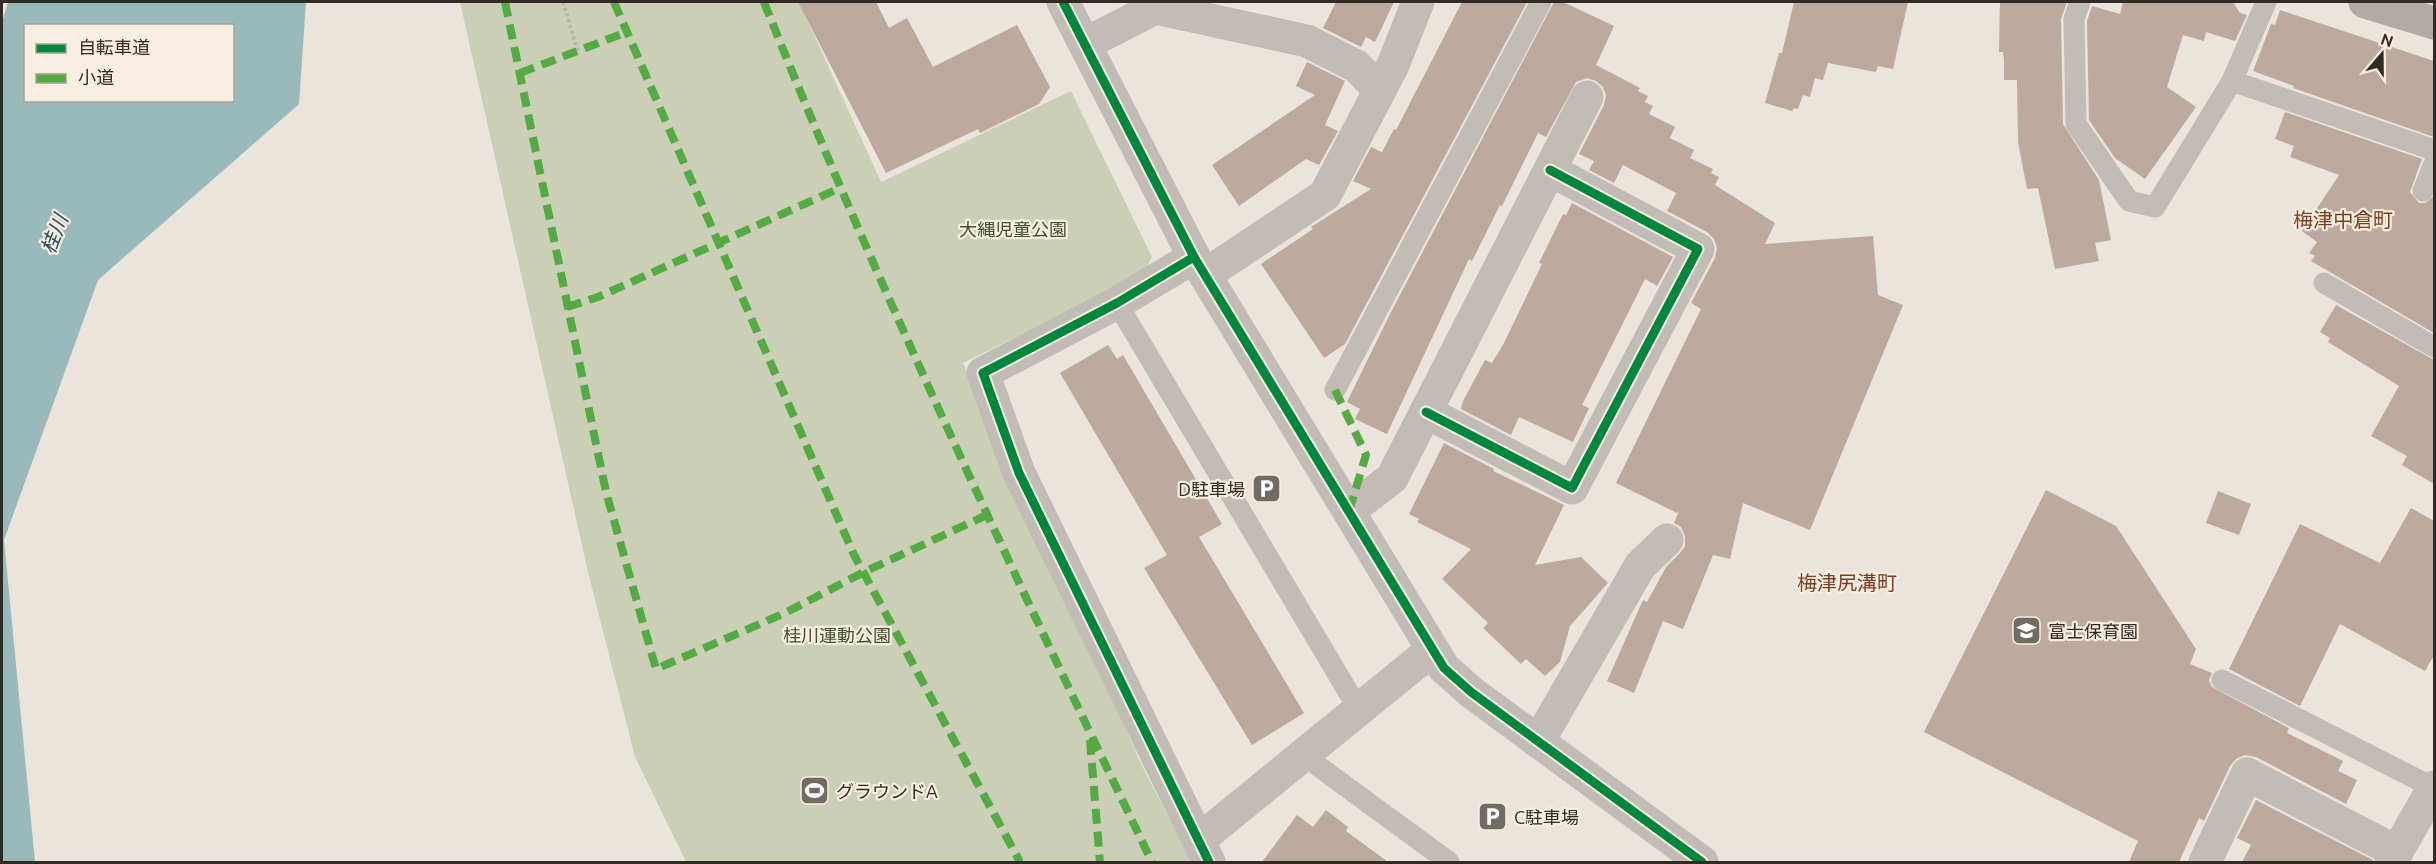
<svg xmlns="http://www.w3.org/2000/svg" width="2436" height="864" font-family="Ubuntu,'Noto Sans JP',sans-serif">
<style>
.green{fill:#cacfb6}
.water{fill:#99b9ba;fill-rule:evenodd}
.building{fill:#bda99e}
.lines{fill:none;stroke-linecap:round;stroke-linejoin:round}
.path{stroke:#bbb4ae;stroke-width:4;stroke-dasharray:3 3;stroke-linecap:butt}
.service{stroke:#c2bcb6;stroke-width:21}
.minor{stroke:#c2bcb6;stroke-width:33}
.tertiary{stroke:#c2bcb6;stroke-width:33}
.primary{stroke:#b1aba5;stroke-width:33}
.quiet{stroke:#54ab44;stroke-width:8;stroke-dasharray:15 8;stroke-linecap:butt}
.cycleway-casing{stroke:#f8efe2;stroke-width:13}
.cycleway{stroke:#00873e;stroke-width:9}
.labels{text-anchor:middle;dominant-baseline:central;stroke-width:4.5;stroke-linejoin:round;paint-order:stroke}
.park-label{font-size:18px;fill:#405029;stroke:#f8efe2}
.poi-label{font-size:18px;fill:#322a25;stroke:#f8efe2;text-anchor:start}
.neighbourhood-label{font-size:20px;fill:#803b20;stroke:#f8efe2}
.water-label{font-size:20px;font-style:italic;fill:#1c4c53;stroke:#f8efe2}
</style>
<rect width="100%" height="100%" fill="#eae4dc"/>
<path class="green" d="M460 2H799L881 182 1071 91 1152 257 1143 275 963 363 1143 768 1192 862H686L635 757 588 572Z"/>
<path class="water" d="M8 2H306L299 104 98 280 4 540 35 862H2V22ZM26 26H232V100H26Z"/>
<g class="building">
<path d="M798 2H876L889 28 907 18 933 67 1017 25 1050 87 1039 104 980 133 978 129 886 173Z"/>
<path d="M1336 2H1394L1375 42 1366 37 1361 47 1323 28Z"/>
<path d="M1462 2H1527L1345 344 1324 358 1261 264 1313 229 1311 227 1371 189 1353 181 1371 147 1382 152 1394 129 1396 130Z"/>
<path d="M1554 2H1563L1614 26 1596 65 1640 88 1638 91 1648 96 1645 102 1653 106 1649 114 1675 127 1670 138 1694 150 1690 158 1713 169 1711 173 1719 177 1715 185 1775 223 1765 244 1873 236 1878 295 1903 305 1810 530 1743 503 1730 559 1713 555 1683 629 1663 621 1634 693 1607 681 1643 600 1647 602 1666 567 1680 553 1685 546V536L1681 527 1674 523 1679 511 1677 513 1616 483 1701 309 1691 303 1715 258 1717 248 1714 239 1707 232 1667 211 1676 193 1623 165 1614 183 1589 170 1594 161 1579 154 1604 105 1606 95 1603 87 1596 81 1587 78 1576 82 1546 137 1538 133 1502 206 1500 205 1472 261 1469 259 1387 434 1355 419 1360 409 1347 402 1390 314Z"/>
<path d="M1794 2H1908L1893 69 1878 66 1876 72 1828 63 1823 80 1815 78 1810 97 1803 95 1798 109 1794 108 1792 111 1765 103 1779 53H1782Z"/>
<path d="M2000 2H2067L2061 19 2063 124 2099 180 2111 240 2095 243 2099 261 2055 269 2038 188 2027 189 2018 142 2017 80H2004V59L2003 52H1999Z"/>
<path d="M2123 2H2233L2240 13 2247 15 2235 41 2206 32 2204 41 2183 35 2167 87 2196 107 2145 179 2115 158 2089 120 2087 21 2092 6 2120 14Z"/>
<path d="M2280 10 2434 61V137L2293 88 2294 86 2253 71 2271 24 2275 25Z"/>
<path d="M1307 62 1345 81 1325 125 1338 131 1319 165 1306 159 1239 206 1212 165 1315 95 1296 86Z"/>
<path d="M2285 112 2422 159 2410 192 2419 203H2425L2434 196V333L2311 261 2315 256 2309 253 2317 242 2302 231 2339 175 2290 157 2294 146 2275 139Z"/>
<path d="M1572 203 1673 257 1657 286 1645 279 1582 405 1589 408 1573 442 1519 417 1511 435 1461 409 1463 401 1485 360 1492 363 1504 343 1542 264 1539 263 1563 214 1566 215Z"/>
<path d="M2336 305 2434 360V484L2402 465 2407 456 2371 436 2399 386 2328 342 2330 338 2320 332Z"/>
<path d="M1108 345 1117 359 1123 355 1222 524 1199 537 1304 713 1252 745 1144 568 1167 555 1060 373Z"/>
<path d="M1444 443 1494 469 1493 471 1564 505 1535 565 1581 557 1608 583 1570 626 1560 662 1545 676 1526 659 1521 664 1483 628 1488 623 1442 579 1471 549 1417 522 1419 519 1409 514Z"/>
<path d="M2046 490 2116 526 2196 649 2190 664 2212 673 2209 680 2212 687 2289 728 2287 733 2343 761 2338 771 2357 780 2346 804 2256 757 2245 755 2236 759 2230 766 2204 821 2199 818 2179 862H2129L2138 841 1924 732Z"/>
<path d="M2218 491 2251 504 2239 535 2206 523Z"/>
<path d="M2411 508 2434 521V655L2425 671 2340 624 2300 706 2229 669 2300 524 2380 563Z"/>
<path d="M2256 800 2373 860 2372 862H2242L2251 845 2237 838Z"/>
<path d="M1326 810 1348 827 1346 831 1388 862H1262L1297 815 1313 827Z"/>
</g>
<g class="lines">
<path class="path" d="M563 2 578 52"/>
<g class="service">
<path d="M2080 2 2074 19 2076 124 2129 201 2155 207 2232 81 2266 2"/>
<path d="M2232 81 2434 150"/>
<path d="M2423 191 2434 164"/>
<path d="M2324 283 2434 347"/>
<path d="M1117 303 1359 710"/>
<path d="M1335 390 1541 2"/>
<path d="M2222 680 2434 788"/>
<path d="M1303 755 1449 862"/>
</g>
<g class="minor">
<path d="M1085 44 1155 8 1307 41 1356 66 1380 90"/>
<path d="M1194 257 1117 303 983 373 1019 473 1209 862"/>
<path d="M1205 275 1325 195 1393 65 1418 2"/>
<path d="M1426 412 1572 488 1698 249 1550 170"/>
<path d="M1349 511 1392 478 1587 97"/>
<path d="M1538 742 1640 566 1667 540"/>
<path d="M1199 840 1432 650"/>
<path d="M2205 862 2247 774 2397 852"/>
<path d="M2391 862 2434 787"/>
</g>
<path class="tertiary" d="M1063 2 1194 257 1444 668 1471 692 1702 862"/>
<path class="primary" d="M2365 2 2434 23"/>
<g class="quiet">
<path d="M505 2 606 492 656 669 785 613 864 572 987 515"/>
<path d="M614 2 854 555 1020 862"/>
<path d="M764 2C880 294 1016 578 1152 862"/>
<path d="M520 73 627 32"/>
<path d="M567 307 598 297 840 188"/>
<path d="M1335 390 1366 455 1349 511"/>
<path d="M1090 740 1100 862"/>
</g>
<defs>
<g id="cycleway">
<path d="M1063 2 1194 257 1444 668 1471 692 1702 862"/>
<path d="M1194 257 1117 303 983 373 1019 473 1209 862"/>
<path d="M1426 412 1572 488 1698 249 1550 170"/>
</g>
</defs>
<use href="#cycleway" class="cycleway-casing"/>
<use href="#cycleway" class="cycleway"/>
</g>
<defs>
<symbol id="parking-square" viewBox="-11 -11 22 22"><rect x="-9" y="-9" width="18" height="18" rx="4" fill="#726b65" stroke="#f8efe2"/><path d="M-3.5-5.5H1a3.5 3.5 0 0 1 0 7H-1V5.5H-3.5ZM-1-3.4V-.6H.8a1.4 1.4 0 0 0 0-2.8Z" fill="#fff"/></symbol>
<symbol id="school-square" viewBox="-11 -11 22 22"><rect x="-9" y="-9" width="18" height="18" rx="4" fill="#726b65" stroke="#f8efe2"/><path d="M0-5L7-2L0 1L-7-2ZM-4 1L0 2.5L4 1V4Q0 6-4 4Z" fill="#fff"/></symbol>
<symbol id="stadium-square" viewBox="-11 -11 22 22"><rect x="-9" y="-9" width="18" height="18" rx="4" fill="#726b65" stroke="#f8efe2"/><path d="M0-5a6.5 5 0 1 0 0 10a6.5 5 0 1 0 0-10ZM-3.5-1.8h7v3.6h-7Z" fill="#fff"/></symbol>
</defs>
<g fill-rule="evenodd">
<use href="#parking-square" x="1250" y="472" width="33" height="33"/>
<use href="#school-square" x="2010" y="614" width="33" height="33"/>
<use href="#stadium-square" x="798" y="774" width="33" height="33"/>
<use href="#parking-square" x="1476" y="800" width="33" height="33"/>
</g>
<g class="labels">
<g class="park-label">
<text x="1013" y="229">大縄児童公園</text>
<text x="837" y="635">桂川運動公園</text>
</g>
<g class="poi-label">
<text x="1245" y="489" text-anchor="end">D駐車場</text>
<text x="2048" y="631">富士保育園</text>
<text x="836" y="791">グラウンドA</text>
<text x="1514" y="817">C駐車場</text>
</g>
<g class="neighbourhood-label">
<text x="2343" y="219">梅津中倉町</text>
<text x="1847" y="582">梅津尻溝町</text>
</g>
<g class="water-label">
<text transform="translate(54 234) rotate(-69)">桂川</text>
</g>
</g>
<rect width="2436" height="864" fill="none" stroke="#322a25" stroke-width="6"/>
<rect x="24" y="24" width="210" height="78" fill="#f8efe2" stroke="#a9a096" stroke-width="1.5"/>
<rect x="36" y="44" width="30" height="9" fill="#00873e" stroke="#a9a096" stroke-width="1.5"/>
<text x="78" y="54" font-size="18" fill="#322a25">自転車道</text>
<rect x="36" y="74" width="30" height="9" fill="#54ab44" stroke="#a9a096" stroke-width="1.5"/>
<text x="78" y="84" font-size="18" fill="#322a25">小道</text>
<g transform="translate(2382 54) rotate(20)" stroke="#f8efe2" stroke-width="4.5" paint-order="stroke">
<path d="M0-4.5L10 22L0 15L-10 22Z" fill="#322a25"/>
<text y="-9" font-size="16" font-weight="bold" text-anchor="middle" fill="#322a25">N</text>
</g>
</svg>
